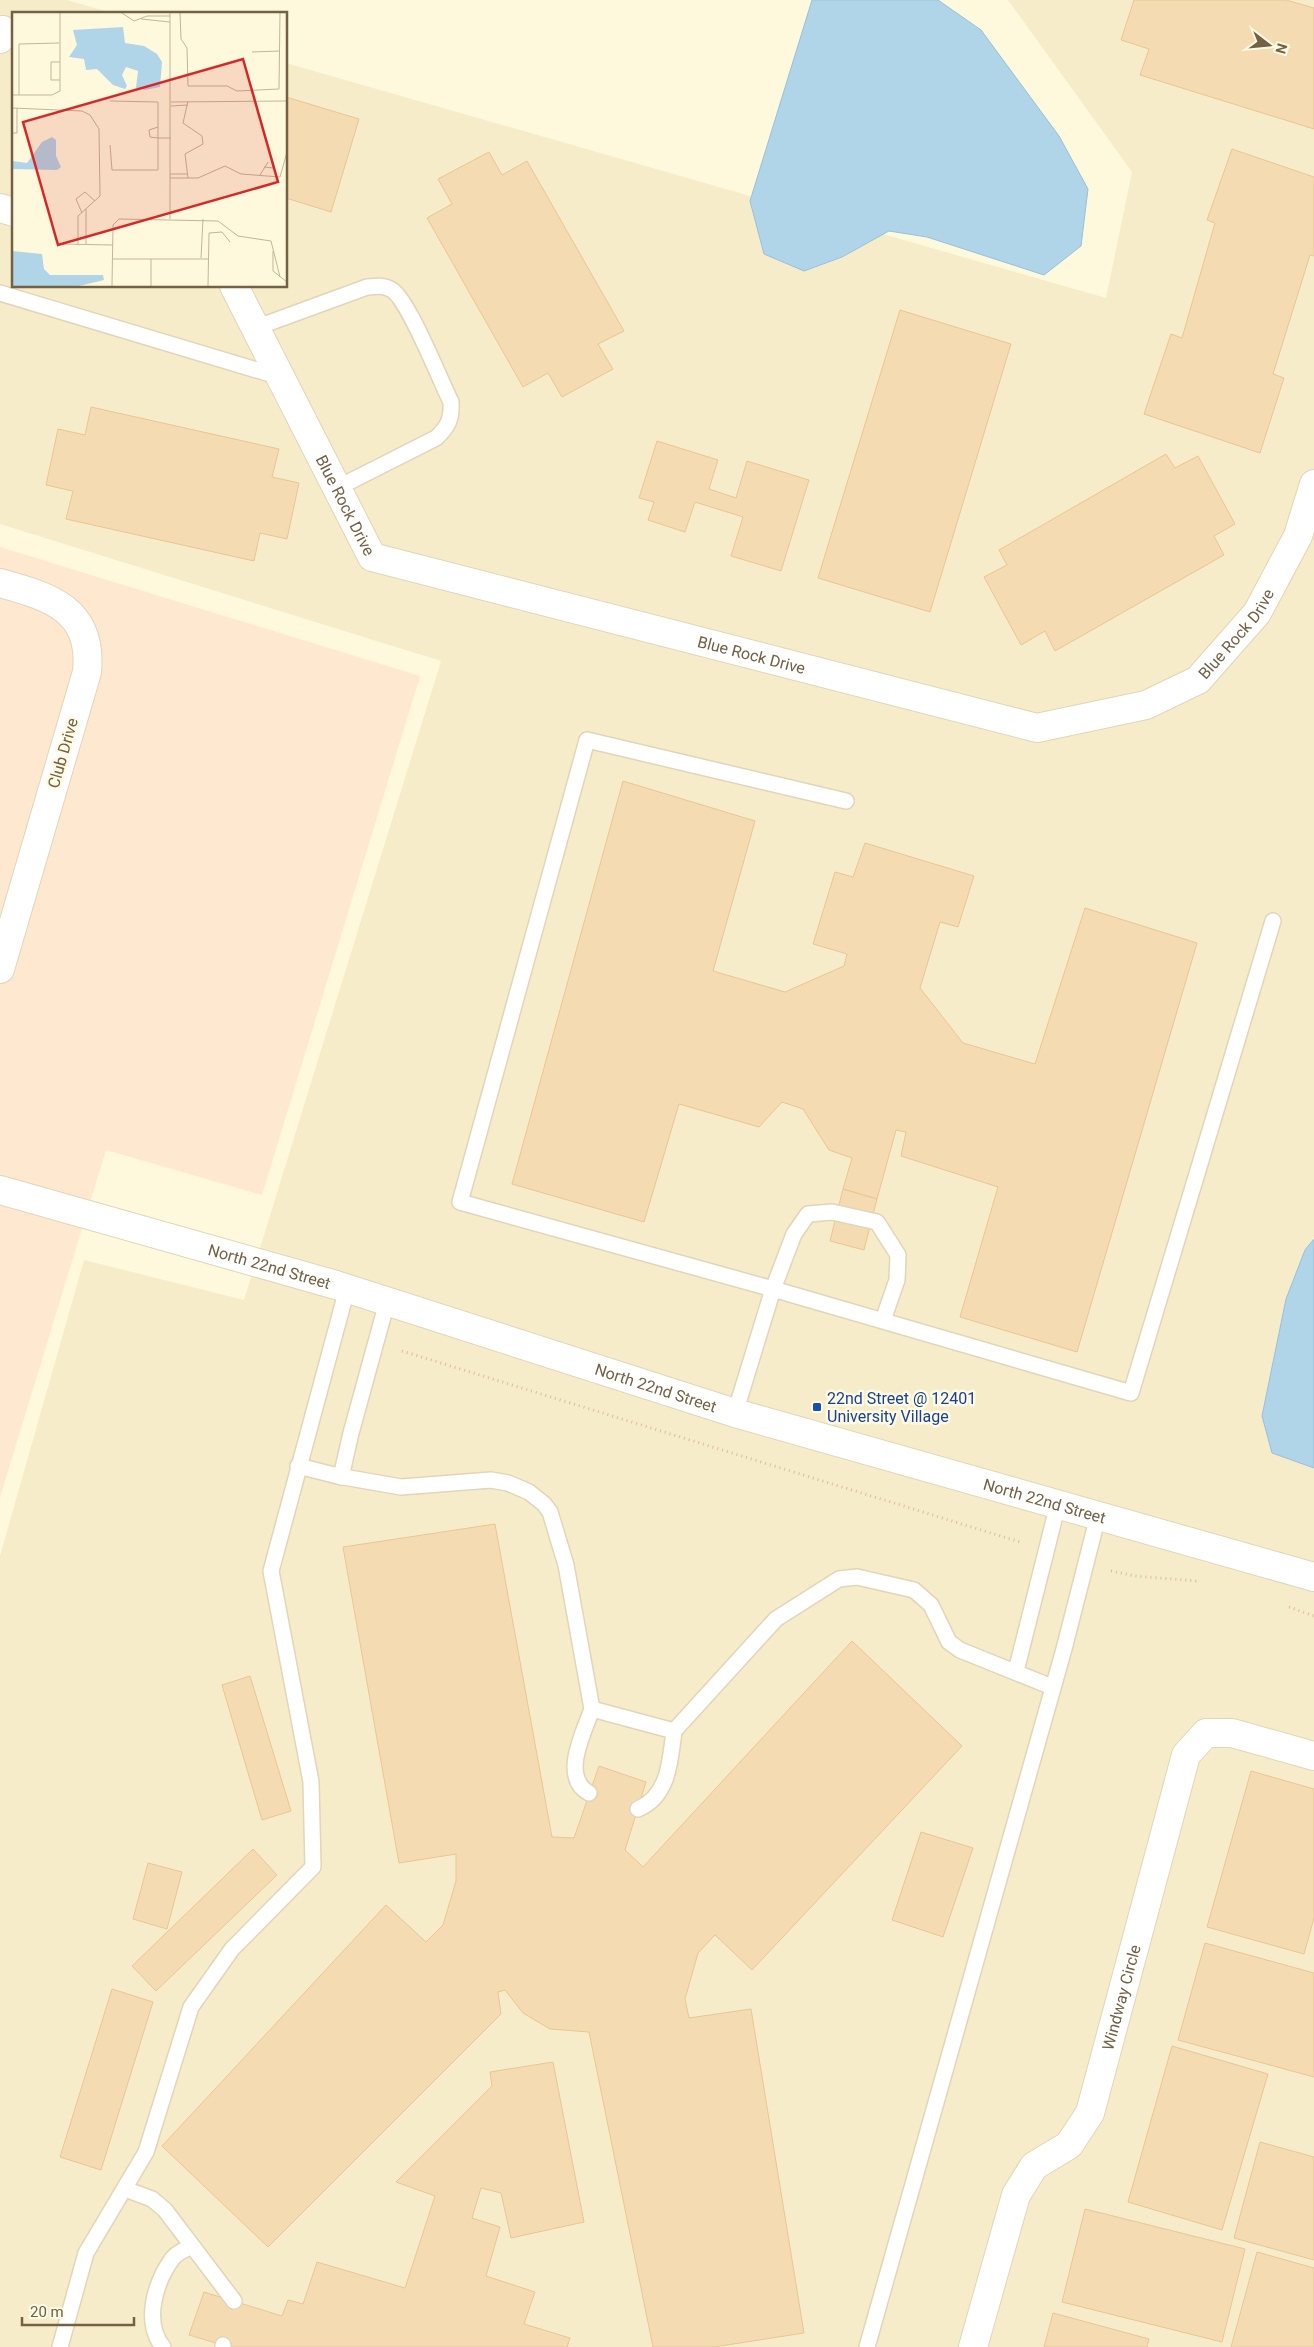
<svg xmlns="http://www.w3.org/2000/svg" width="1314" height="2347" font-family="Roboto,sans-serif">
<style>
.residential{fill:#f6ecca}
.commercial{fill:#ffe8cf}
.water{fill:#b0d4e8;stroke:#96c1db}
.building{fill:#f5dbb2;stroke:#e9c691}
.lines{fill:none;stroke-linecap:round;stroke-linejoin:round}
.service-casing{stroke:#e2d5b8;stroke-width:18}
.minor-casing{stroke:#e2d5b8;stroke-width:30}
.path{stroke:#d9bf96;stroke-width:3;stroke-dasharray:1 4;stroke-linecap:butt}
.service{stroke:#fff;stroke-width:15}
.minor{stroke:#fff;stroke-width:28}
.transit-dot{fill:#1a4fb4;stroke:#fffae4;stroke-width:2}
.labels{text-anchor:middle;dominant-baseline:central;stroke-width:5;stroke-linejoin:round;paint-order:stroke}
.street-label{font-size:16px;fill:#746044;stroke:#fffae4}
.transit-label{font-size:16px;fill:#164399;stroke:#fffae4;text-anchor:start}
.inset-road{fill:none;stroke:#c3b69a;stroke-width:1}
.view{fill:#d62828;fill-opacity:0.15;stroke:#d62828;stroke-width:2.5}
.inset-edge{fill:none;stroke:#746044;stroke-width:2.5}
</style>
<rect width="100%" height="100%" fill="#fef8dc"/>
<path class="residential" d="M0 0H67L115 14H14V286H286V63L1106 298 1132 172 1008 0H1314V2347H0V1556L84 1260 244 1300 441 661 0 524Z"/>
<path class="commercial" d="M0 547 420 676 262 1195 106 1150 0 1497Z"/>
<g class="water">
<path d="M812 0H938L981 30 1059 136 1088 189 1081 246 1044 275 927 237 889 231 842 257 804 271 764 254 750 201Z"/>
<path d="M1314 1239V1468L1272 1453 1262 1416 1286 1299 1305 1250Z"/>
</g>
<g class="building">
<path d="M1134 0H1286L1314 8V129L1140 75 1149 49 1121 40Z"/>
<path d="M286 97 359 119 331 212 286 198Z"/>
<path d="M1232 149 1314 177V256L1310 255 1273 374 1284 378 1260 453 1144 414 1171 334 1182 338 1215 223 1207 220Z"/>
<path d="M489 152 502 175 527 161 624 331 598 344 613 369 562 397 548 373 523 387 427 218 452 204 438 179Z"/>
<path d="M900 310 1011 344 930 612 818 578Z"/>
<path d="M91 407 279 449 272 477 299 483 287 539 260 533 254 561 66 519 73 491 46 485 58 429 85 435Z"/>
<path d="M657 441 718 460 709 489 736 498 747 461 809 480 781 571 731 556 743 517 695 502 685 532 648 520 654 502 639 498Z"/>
<path d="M1166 454 1175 468 1198 456 1235 524 1214 536 1224 555 1055 651 1045 631 1021 645 984 577 1007 565 999 550Z"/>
<path d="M623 781 755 821 713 971 785 992 844 966 847 954 813 944 835 872 853 877 865 843 974 876 958 927 940 922 920 988 963 1043 1035 1064 1085 908 1197 943 1077 1352 960 1317 998 1187 901 1156 906 1132 896 1130 877 1199 843 1189 852 1158 829 1150 803 1109 782 1102 759 1127 679 1104 644 1222 512 1184Z"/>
<path d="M843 1189 877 1199 864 1250 830 1241Z"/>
<path d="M495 1524 552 1837 574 1838 599 1766 646 1782 625 1850 643 1867 852 1641 962 1746 752 1970 715 1935 698 1953 685 1999 689 2018 751 2009 804 2333 714 2347H653L589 2032 550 2029 523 2013 505 1990 498 1992 501 2014 268 2247 162 2146 386 1905 426 1942 443 1925 456 1881V1854L399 1863 343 1547Z"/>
<path d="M250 1676 291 1811 262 1820 222 1685Z"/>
<path d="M1251 1771 1314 1789V1918L1304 1954 1207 1927Z"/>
<path d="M921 1832 973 1848 943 1937 892 1920Z"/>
<path d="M253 1849 277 1875 156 1991 132 1966Z"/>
<path d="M148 1863 182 1872 167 1929 133 1919Z"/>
<path d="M1205 1943 1314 1973V2077L1178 2040Z"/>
<path d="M112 1989 153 2002 101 2170 60 2157Z"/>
<path d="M1172 2046 1268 2074 1222 2230 1128 2202Z"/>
<path d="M553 2062 584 2222 511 2238 501 2193 481 2188 472 2218 500 2227 486 2276 535 2292 524 2324 570 2338 567 2347H229L189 2335 204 2292 282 2316 288 2300 303 2304 317 2262 405 2288 435 2196 396 2182 492 2086 490 2072Z"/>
<path d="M1260 2142 1314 2157V2260L1234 2238Z"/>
<path d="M1085 2209 1245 2249 1222 2342 1062 2302Z"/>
<path d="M1257 2252 1314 2268V2347H1231Z"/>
<path d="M1053 2313 1149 2339 1147 2347H1044Z"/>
</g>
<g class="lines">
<defs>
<g id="service">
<path d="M0 293 280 377"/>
<path d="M255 328 367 287C376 286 384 285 392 290 409 301 440 380 451 402 452 419 448 427 436 438L337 488"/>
<path d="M846 801 587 740 460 1202 773 1289 794 1234 808 1214 832 1212 877 1222 898 1255 897 1280 883 1320"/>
<path d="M735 1413 773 1289 1131 1393 1273 921"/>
<path d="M298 1466 338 1476 401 1487 491 1480 508 1483 529 1492 544 1504 550 1512 566 1565 592 1709 674 1731 776 1619 839 1579 857 1577 914 1590 931 1605 949 1642 960 1650 1052 1687"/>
<path d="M341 1477 351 1433 387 1302"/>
<path d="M1016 1671 1058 1504"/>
<path d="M589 1793C560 1777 584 1732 592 1709"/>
<path d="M638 1809C669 1796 670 1761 674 1731"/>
<path d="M125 2189 152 2199 165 2210 234 2301"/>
<path d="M60 2347 86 2253 146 2152 191 2007 232 1949 313 1867 311 1782 271 1571 347 1289"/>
<path d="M163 2347C143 2322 155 2283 172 2259 176 2253 186 2249 192 2246"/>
<path d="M223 2347V2345"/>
<path d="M867 2347 1064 1649 1098 1516"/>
</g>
<g id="minor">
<path d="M0 39 3 30"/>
<path d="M0 208 14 212"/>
<path id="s1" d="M234 286 372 557 1037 728 1146 705 1198 680 1257 613 1298 536 1314 484"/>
<path d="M0 583C50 597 93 609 87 672L0 969"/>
<path id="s2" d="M0 1190 336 1285 735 1413 1314 1577"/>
<path id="s3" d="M973 2347 1016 2195 1034 2166 1069 2145 1090 2113 1186 1755 1206 1733H1232L1314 1756"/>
</g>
</defs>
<use href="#service" class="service-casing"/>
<use href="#minor" class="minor-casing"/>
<g class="path">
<path d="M402 1351 1020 1542"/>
<path d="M1111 1571 1135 1576 1197 1581"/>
<path d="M1289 1607 1314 1616"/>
</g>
<use href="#service" class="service"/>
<use href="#minor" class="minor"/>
</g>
<rect class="transit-dot" x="812" y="1402" width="10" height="10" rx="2.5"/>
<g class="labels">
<g class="street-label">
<text stroke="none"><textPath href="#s1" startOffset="246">Blue Rock Drive</textPath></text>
<text stroke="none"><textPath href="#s1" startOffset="1220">Blue Rock Drive</textPath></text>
<text stroke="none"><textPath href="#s1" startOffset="696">Blue Rock Drive</textPath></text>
<text transform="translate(63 753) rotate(-74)">Club Drive</text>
<text stroke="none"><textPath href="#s2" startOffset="280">North 22nd Street</textPath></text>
<text stroke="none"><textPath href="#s2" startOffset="685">North 22nd Street</textPath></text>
<text stroke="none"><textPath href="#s2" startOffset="1090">North 22nd Street</textPath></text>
<text stroke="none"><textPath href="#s3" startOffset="391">Windway Circle</textPath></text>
</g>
<g class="transit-label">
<text x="827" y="1398">22nd Street @ 12401<tspan x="827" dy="18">University Village</tspan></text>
</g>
</g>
<g transform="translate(12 12)">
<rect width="275" height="275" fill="#fef8dc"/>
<path d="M111 15 113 31 132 34 145 42 150 50 148 75 133 78 124 76 126 59 114 55 110 63 115 74 113 77 101 73 85 57 74 58 72 47 57 45 65 33 61 18ZM40 125 44 128V144L49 155 45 158 0 157V149L15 151 30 130ZM0 239 30 242 32 257 38 263H91L92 268 67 274H0Z" fill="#b0d4e8"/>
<path class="inset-road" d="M110 1 122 9 135 4H158M168 1 169 27 175 36 176 74H215L225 79 267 77 268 1M129 7 158 10M240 40 268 39M48 50H39V68H48M0 83H40L48 79V1M7 83V32L47 31M98 89 146 90V126H159M159 90 275 89M159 94 176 93M0 96 70 99 78 103 87 117 88 184 66 204V233M0 121H5V96M98 133 100 158H146V126L138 125 137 118 146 115M252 155 261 156 260 149M158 162H175M248 163 256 150M158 166H186L213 154 229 162 268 165 275 140M176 166 173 142 191 132 190 124 171 111 176 89M70 201 64 187 73 180 83 189M158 207V1M49 232 101 233M74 233V197M261 239V259L275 270M189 246 191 207M101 247H197M139 247V274M100 274 101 213 107 207 206 209 226 224 259 229 268 265M196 274 197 221 210 220 218 230"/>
<path class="view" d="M231 47 266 170 46 233 11 110Z"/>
<rect width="275" height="275" class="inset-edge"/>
</g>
<g transform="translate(1269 45) rotate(106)" stroke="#fffae4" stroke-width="4" paint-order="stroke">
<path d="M0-4L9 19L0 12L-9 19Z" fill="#746044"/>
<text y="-8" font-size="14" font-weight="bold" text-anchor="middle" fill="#746044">N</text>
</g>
<path d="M22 2317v8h112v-8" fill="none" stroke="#746044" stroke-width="2.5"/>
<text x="30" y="2317" font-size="15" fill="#746044" stroke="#fffae4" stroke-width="4" paint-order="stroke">20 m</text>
</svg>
